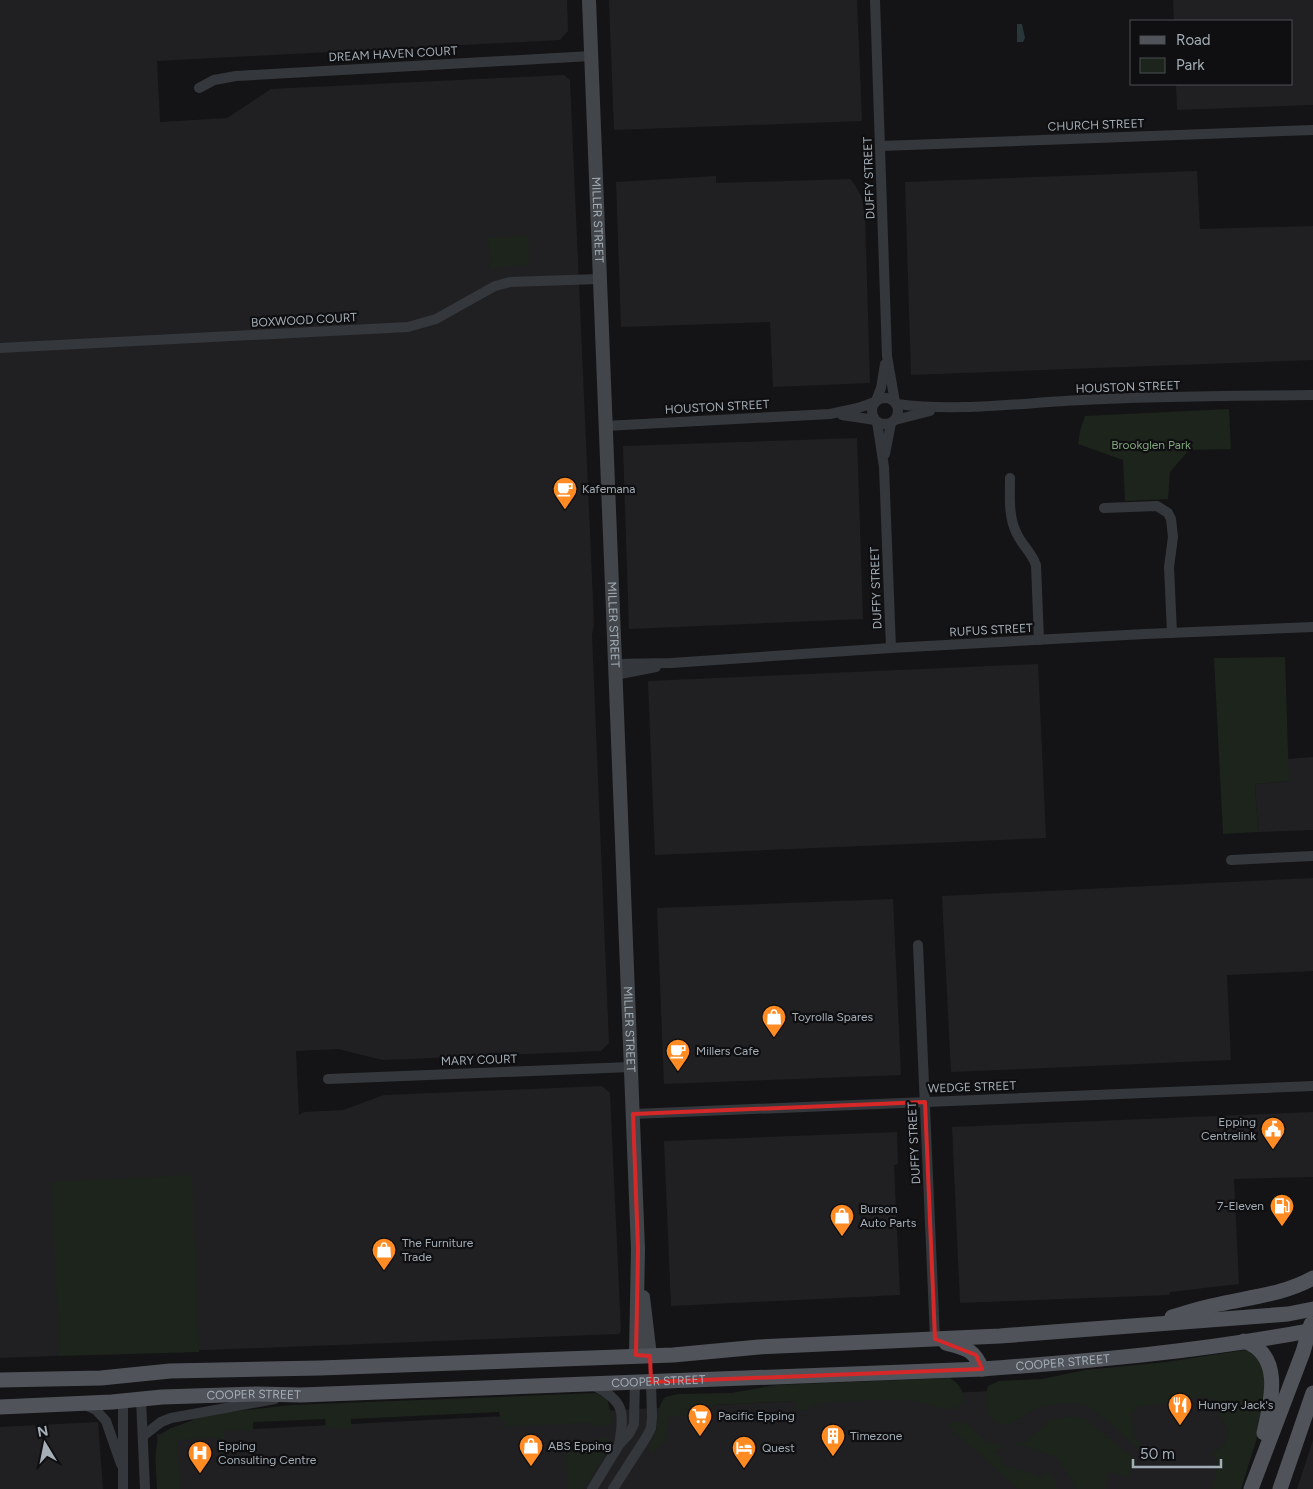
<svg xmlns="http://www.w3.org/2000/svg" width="1313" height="1489" font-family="Figtree,sans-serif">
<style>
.built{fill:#202023}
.green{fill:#1c241b}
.water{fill:#29363a}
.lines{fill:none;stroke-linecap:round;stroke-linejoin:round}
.street{stroke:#34373b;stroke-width:10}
.secondary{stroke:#42464b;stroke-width:14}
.primary{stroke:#50545a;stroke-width:15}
.marked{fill:none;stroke:#d62828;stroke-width:4;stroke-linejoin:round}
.labels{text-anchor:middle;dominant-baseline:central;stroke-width:4.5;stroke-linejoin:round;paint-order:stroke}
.street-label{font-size:12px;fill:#a4aeb7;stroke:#0f0f11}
.park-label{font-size:12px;fill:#7fa47a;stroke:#0f0f11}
.poi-label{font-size:12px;fill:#a4aeb7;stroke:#0f0f11;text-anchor:start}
</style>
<rect width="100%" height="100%" fill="#141416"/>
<g class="built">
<path d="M0 0H567L568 31 560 40 157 61 160 122 227 118 271 89 564 75 570 80 594 623 592 635 609 1043 601 1051 383 1060 338 1049 296 1051 299 1115 304 1112 343 1110 384 1095 602 1086 610 1093 621 1331 619 1334 0 1358Z"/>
<path d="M609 0H857L862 121 614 130Z"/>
<path d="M1173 0H1313V105L1177 110 1176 84H1292V21H1174Z"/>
<path d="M1197 171 1200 229 1313 226V360L911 375 905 182Z"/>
<path d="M716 176V183L850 179 855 185 861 196 865 214 870 383 773 387 770 322 621 327 616 182Z"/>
<path d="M857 438 863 619 629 629 623 446Z"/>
<path d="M1038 664 1046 838 655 855 648 681Z"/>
<path d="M1313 757V830L1258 832 1255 784 1288 781V759Z"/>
<path d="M1313 878V971L1227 975 1231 1060 951 1072 942 896Z"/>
<path d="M893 899 901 1075 664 1084 657 908Z"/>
<path d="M1313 1112V1177L1234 1179 1239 1284 1170 1292 1169 1295 960 1303 952 1127Z"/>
<path d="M897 1132 898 1164 894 1165 900 1295 671 1306 664 1141Z"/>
<path d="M1221 1379 1254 1408 1226 1489H158L157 1434Z"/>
<path d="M98 1422 103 1489H0V1427Z"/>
<path d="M1313 1440V1489H1297Z"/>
</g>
<g class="green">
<path d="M528 236 530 265 508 266 490 269 488 238Z"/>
<path d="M1229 409 1231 449 1189 450 1170 472 1168 499 1125 501 1123 460 1078 444 1080 431 1085 416Z"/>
<path d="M1285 657 1289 781 1255 784 1258 832 1223 834 1214 658Z"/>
<path d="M192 1175 199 1352 59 1356 52 1182Z"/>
<path d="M1245 1350 1258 1353 1265 1367 1269 1400 1241 1489H1212L1218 1461 1212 1453 1225 1445 1228 1430 1209 1397H1197L1187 1401 1137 1407 1132 1415 1133 1436 1143 1446V1452C1130 1441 1117 1430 1105 1419 1100 1416 1095 1409 1090 1407 1074 1400 1049 1403 1033 1410 1023 1414 1015 1426 1002 1424 985 1421 984 1399 988 1386L999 1381 1042 1379 1085 1370 1166 1362Z"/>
<path d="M950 1378C959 1384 963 1389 964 1400 949 1421 927 1399 908 1400 880 1400 850 1400 822 1403 810 1405 810 1411 797 1410L796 1401 694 1406 693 1414 667 1417C667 1436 668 1442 651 1454 648 1445 653 1440 656 1431 659 1418 656 1408 665 1397L678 1394 731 1393 776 1385Z"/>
<path d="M596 1393 607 1399 613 1420 611 1425 595 1426 594 1423 506 1426 505 1421H501L499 1412 351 1419V1429C342 1429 335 1427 326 1427L325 1419 253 1422V1430L224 1431 226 1459H221L220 1437 177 1440 180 1489H157C157 1475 151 1441 164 1432 172 1427 184 1424 193 1420V1416L291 1405Z"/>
<path d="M1072 1416 1087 1420 1121 1449 1134 1458 1136 1465 1130 1470 1128 1477 1109 1472 1105 1489H1077L1072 1479 1056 1457 1016 1443 1024 1442 1051 1420Z"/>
<path d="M952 1422 966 1423C979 1434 986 1446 1005 1445L994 1453 1002 1458 1000 1464 1034 1474 1040 1479 1045 1471 1054 1479 1058 1489H1018L948 1426Z"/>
<path d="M595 1438H608L610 1440 603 1458 583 1489H567L566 1453 595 1452Z"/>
</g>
<path class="water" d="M1017 24H1022L1025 38 1023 42H1017Z"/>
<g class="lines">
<g class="street">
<path d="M875 0 887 356 895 402"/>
<path d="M199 88 214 80 236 76 591 56"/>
<path d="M881 146 1313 130"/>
<path d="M0 348 408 327 436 319 495 286 510 282 599 279"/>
<circle cx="885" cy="411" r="13"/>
<path d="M876 401 881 388 885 364"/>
<path d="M897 404C958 412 1020 403 1082 400 1159 396 1236 396 1313 395"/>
<path d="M842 415 875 420"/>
<path d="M895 420 930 411"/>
<path d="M877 422 884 467 891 648"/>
<path d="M605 426 830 414 858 408 875 402"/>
<path d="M885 454 891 423"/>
<path d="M1010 478C1010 496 1008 517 1017 534 1022 545 1032 553 1036 565L1039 640"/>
<path d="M1104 508 1157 506 1168 513 1171 519 1173 537 1169 567 1172 633"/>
<path d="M614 664 671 663 891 648 1145 634 1313 627"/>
<path d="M615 675 656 667"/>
<path d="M1231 860 1313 856"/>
<path d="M918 945 935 1339"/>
<path d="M328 1079 631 1067"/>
<path d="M633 1114 1313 1086"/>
<path d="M593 1385C624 1401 625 1411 619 1444"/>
<path d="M141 1399 145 1489"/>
<path d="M123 1402V1489"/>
<path d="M85 1405 96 1410 106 1421 121 1464"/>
<path d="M143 1436 161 1422 171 1418 275 1399"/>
<path d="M592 1489 619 1445 629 1434 634 1424 635 1382"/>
<path d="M613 1489 647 1436 651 1428 652 1417 651 1382"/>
</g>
<g class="secondary">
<path id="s1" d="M589 0 638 1249 636 1355"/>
<path d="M643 1297 650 1356"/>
</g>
<g class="primary">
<path d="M1172 1317C1188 1312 1204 1307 1220 1304 1251 1297 1285 1294 1313 1278"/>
<path d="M1244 1341C1284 1355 1271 1402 1264 1433"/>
<path d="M946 1343C966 1349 973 1348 982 1369"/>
<path d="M0 1380 101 1378 170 1371 320 1368 673 1355 759 1347 1000 1336 1288 1314 1313 1309"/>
<path id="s2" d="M0 1407 112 1402 162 1397 256 1394 301 1395 982 1369C1092 1361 1204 1351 1313 1330"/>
<path d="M1251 1489 1303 1352 1311 1324"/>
<path d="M1280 1489 1313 1393"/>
</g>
</g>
<path class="marked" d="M925 1102 935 1339 976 1355 982 1369 651 1382 650 1356 636 1355 638 1249 633 1114Z"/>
<defs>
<symbol id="cafe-pin" viewBox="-11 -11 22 30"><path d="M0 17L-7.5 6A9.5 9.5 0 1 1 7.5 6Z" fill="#ff8b22" stroke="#0f0f11"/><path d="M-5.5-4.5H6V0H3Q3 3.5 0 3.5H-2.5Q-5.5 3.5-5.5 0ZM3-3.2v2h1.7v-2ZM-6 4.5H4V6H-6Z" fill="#fff"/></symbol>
<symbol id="shop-pin" viewBox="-11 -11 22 30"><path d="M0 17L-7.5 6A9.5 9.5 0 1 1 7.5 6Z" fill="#ff8b22" stroke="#0f0f11"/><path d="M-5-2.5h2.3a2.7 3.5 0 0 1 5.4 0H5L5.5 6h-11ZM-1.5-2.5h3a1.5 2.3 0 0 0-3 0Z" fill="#fff"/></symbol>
<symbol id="civic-pin" viewBox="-11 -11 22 30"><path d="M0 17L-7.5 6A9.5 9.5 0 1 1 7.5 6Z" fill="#ff8b22" stroke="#0f0f11"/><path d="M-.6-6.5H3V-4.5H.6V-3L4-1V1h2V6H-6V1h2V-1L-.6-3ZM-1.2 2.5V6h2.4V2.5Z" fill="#fff"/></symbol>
<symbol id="fuel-pin" viewBox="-11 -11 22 30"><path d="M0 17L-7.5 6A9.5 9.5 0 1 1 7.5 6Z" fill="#ff8b22" stroke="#0f0f11"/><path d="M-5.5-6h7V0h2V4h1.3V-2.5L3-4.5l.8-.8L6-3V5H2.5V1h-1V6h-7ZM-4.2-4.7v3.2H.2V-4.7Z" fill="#fff"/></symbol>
<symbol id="restaurant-pin" viewBox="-11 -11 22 30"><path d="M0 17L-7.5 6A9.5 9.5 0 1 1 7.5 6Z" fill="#ff8b22" stroke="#0f0f11"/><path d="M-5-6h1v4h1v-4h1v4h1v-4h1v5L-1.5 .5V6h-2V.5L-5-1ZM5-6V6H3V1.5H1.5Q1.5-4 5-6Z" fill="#fff"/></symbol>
<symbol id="supermarket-pin" viewBox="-11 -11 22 30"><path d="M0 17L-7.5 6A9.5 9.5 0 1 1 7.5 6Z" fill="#ff8b22" stroke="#0f0f11"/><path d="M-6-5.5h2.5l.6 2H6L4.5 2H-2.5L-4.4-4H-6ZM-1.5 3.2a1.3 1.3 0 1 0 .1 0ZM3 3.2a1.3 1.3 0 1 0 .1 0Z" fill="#fff"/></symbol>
<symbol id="building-pin" viewBox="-11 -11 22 30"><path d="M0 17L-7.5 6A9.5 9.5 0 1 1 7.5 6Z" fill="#ff8b22" stroke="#0f0f11"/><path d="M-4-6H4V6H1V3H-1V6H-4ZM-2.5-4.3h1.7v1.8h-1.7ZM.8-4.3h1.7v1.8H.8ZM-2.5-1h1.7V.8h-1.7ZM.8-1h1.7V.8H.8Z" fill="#fff"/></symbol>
<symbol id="hotel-pin" viewBox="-11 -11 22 30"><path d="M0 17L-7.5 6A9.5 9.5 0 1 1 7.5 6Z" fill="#ff8b22" stroke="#0f0f11"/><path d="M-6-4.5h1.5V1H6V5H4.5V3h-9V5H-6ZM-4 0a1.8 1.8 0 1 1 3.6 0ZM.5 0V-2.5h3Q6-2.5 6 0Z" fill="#fff"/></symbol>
<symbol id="hospital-pin" viewBox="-11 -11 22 30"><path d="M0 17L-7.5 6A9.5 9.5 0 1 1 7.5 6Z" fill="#ff8b22" stroke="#0f0f11"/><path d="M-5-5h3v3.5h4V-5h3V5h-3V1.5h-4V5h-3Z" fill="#fff"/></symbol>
</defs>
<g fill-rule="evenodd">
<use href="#cafe-pin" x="551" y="475" width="28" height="38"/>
<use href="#shop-pin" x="760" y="1003" width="28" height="38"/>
<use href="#cafe-pin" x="664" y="1037" width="28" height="38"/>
<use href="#civic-pin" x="1259" y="1115" width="28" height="38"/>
<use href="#fuel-pin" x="1268" y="1192" width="28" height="38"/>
<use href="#shop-pin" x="828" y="1202" width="28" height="38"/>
<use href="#shop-pin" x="370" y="1236" width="28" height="38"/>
<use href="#restaurant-pin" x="1166" y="1391" width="28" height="38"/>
<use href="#supermarket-pin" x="686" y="1402" width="28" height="38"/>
<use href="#building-pin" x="819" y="1422" width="28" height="38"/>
<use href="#shop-pin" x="517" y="1432" width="28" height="38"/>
<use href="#hotel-pin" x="730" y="1434" width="28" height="38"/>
<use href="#hospital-pin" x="186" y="1439" width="28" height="38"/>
</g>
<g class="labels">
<g class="street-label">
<text transform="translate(393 54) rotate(-3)">DREAM HAVEN COURT</text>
<text transform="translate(1096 125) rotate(-2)">CHURCH STREET</text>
<text transform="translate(869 178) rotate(-92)">DUFFY STREET</text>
<text stroke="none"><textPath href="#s1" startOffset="220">MILLER STREET</textPath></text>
<text transform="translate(304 320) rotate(-3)">BOXWOOD COURT</text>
<text transform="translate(1128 387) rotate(-2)">HOUSTON STREET</text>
<text transform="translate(717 407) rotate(-3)">HOUSTON STREET</text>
<text transform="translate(876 588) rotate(-92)">DUFFY STREET</text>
<text stroke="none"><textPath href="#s1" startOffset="625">MILLER STREET</textPath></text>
<text transform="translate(991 630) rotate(-3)">RUFUS STREET</text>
<text stroke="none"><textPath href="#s1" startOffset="1030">MILLER STREET</textPath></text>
<text transform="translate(479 1060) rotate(-2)">MARY COURT</text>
<text transform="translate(972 1087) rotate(-2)">WEDGE STREET</text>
<text transform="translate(914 1143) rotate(-93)">DUFFY STREET</text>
<text stroke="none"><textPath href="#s2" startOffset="1064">COOPER STREET</textPath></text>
<text stroke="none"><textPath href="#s2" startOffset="659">COOPER STREET</textPath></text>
<text stroke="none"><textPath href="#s2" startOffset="254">COOPER STREET</textPath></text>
</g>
<g class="park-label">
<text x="1151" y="445">Brookglen Park</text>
</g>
<g class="poi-label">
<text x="582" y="489">Kafemana</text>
<text x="792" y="1017">Toyrolla Spares</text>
<text x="696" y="1051">Millers Cafe</text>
<text x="1256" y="1122" text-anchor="end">Epping<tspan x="1256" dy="14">Centrelink</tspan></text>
<text x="1264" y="1206" text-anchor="end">7-Eleven</text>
<text x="860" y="1209">Burson<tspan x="860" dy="14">Auto Parts</tspan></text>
<text x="402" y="1243">The Furniture<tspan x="402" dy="14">Trade</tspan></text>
<text x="1198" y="1405">Hungry Jack's</text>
<text x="718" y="1416">Pacific Epping</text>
<text x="850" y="1436">Timezone</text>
<text x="218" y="1446">Epping<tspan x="218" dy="14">Consulting Centre</tspan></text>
<text x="548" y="1446">ABS Epping</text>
<text x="762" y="1448">Quest</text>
</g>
</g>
<rect x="1130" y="20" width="162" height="65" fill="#0f0f11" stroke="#4b4f53"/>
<rect x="1140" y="36" width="25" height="8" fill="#50545a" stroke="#4b4f53"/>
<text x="1176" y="45" font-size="15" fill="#a4aeb7">Road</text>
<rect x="1140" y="58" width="25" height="15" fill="#1c241b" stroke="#4b4f53"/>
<text x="1176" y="70" font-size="15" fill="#a4aeb7">Park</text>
<g transform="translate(45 1444) rotate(350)" stroke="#0f0f11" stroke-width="4" paint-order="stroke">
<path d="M0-4L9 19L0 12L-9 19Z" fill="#a4aeb7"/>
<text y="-8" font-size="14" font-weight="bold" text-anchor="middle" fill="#a4aeb7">N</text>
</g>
<path d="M1133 1459v8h88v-8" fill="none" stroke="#a4aeb7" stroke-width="2.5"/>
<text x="1140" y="1459" font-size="15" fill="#a4aeb7" stroke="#0f0f11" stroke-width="4" paint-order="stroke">50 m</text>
</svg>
